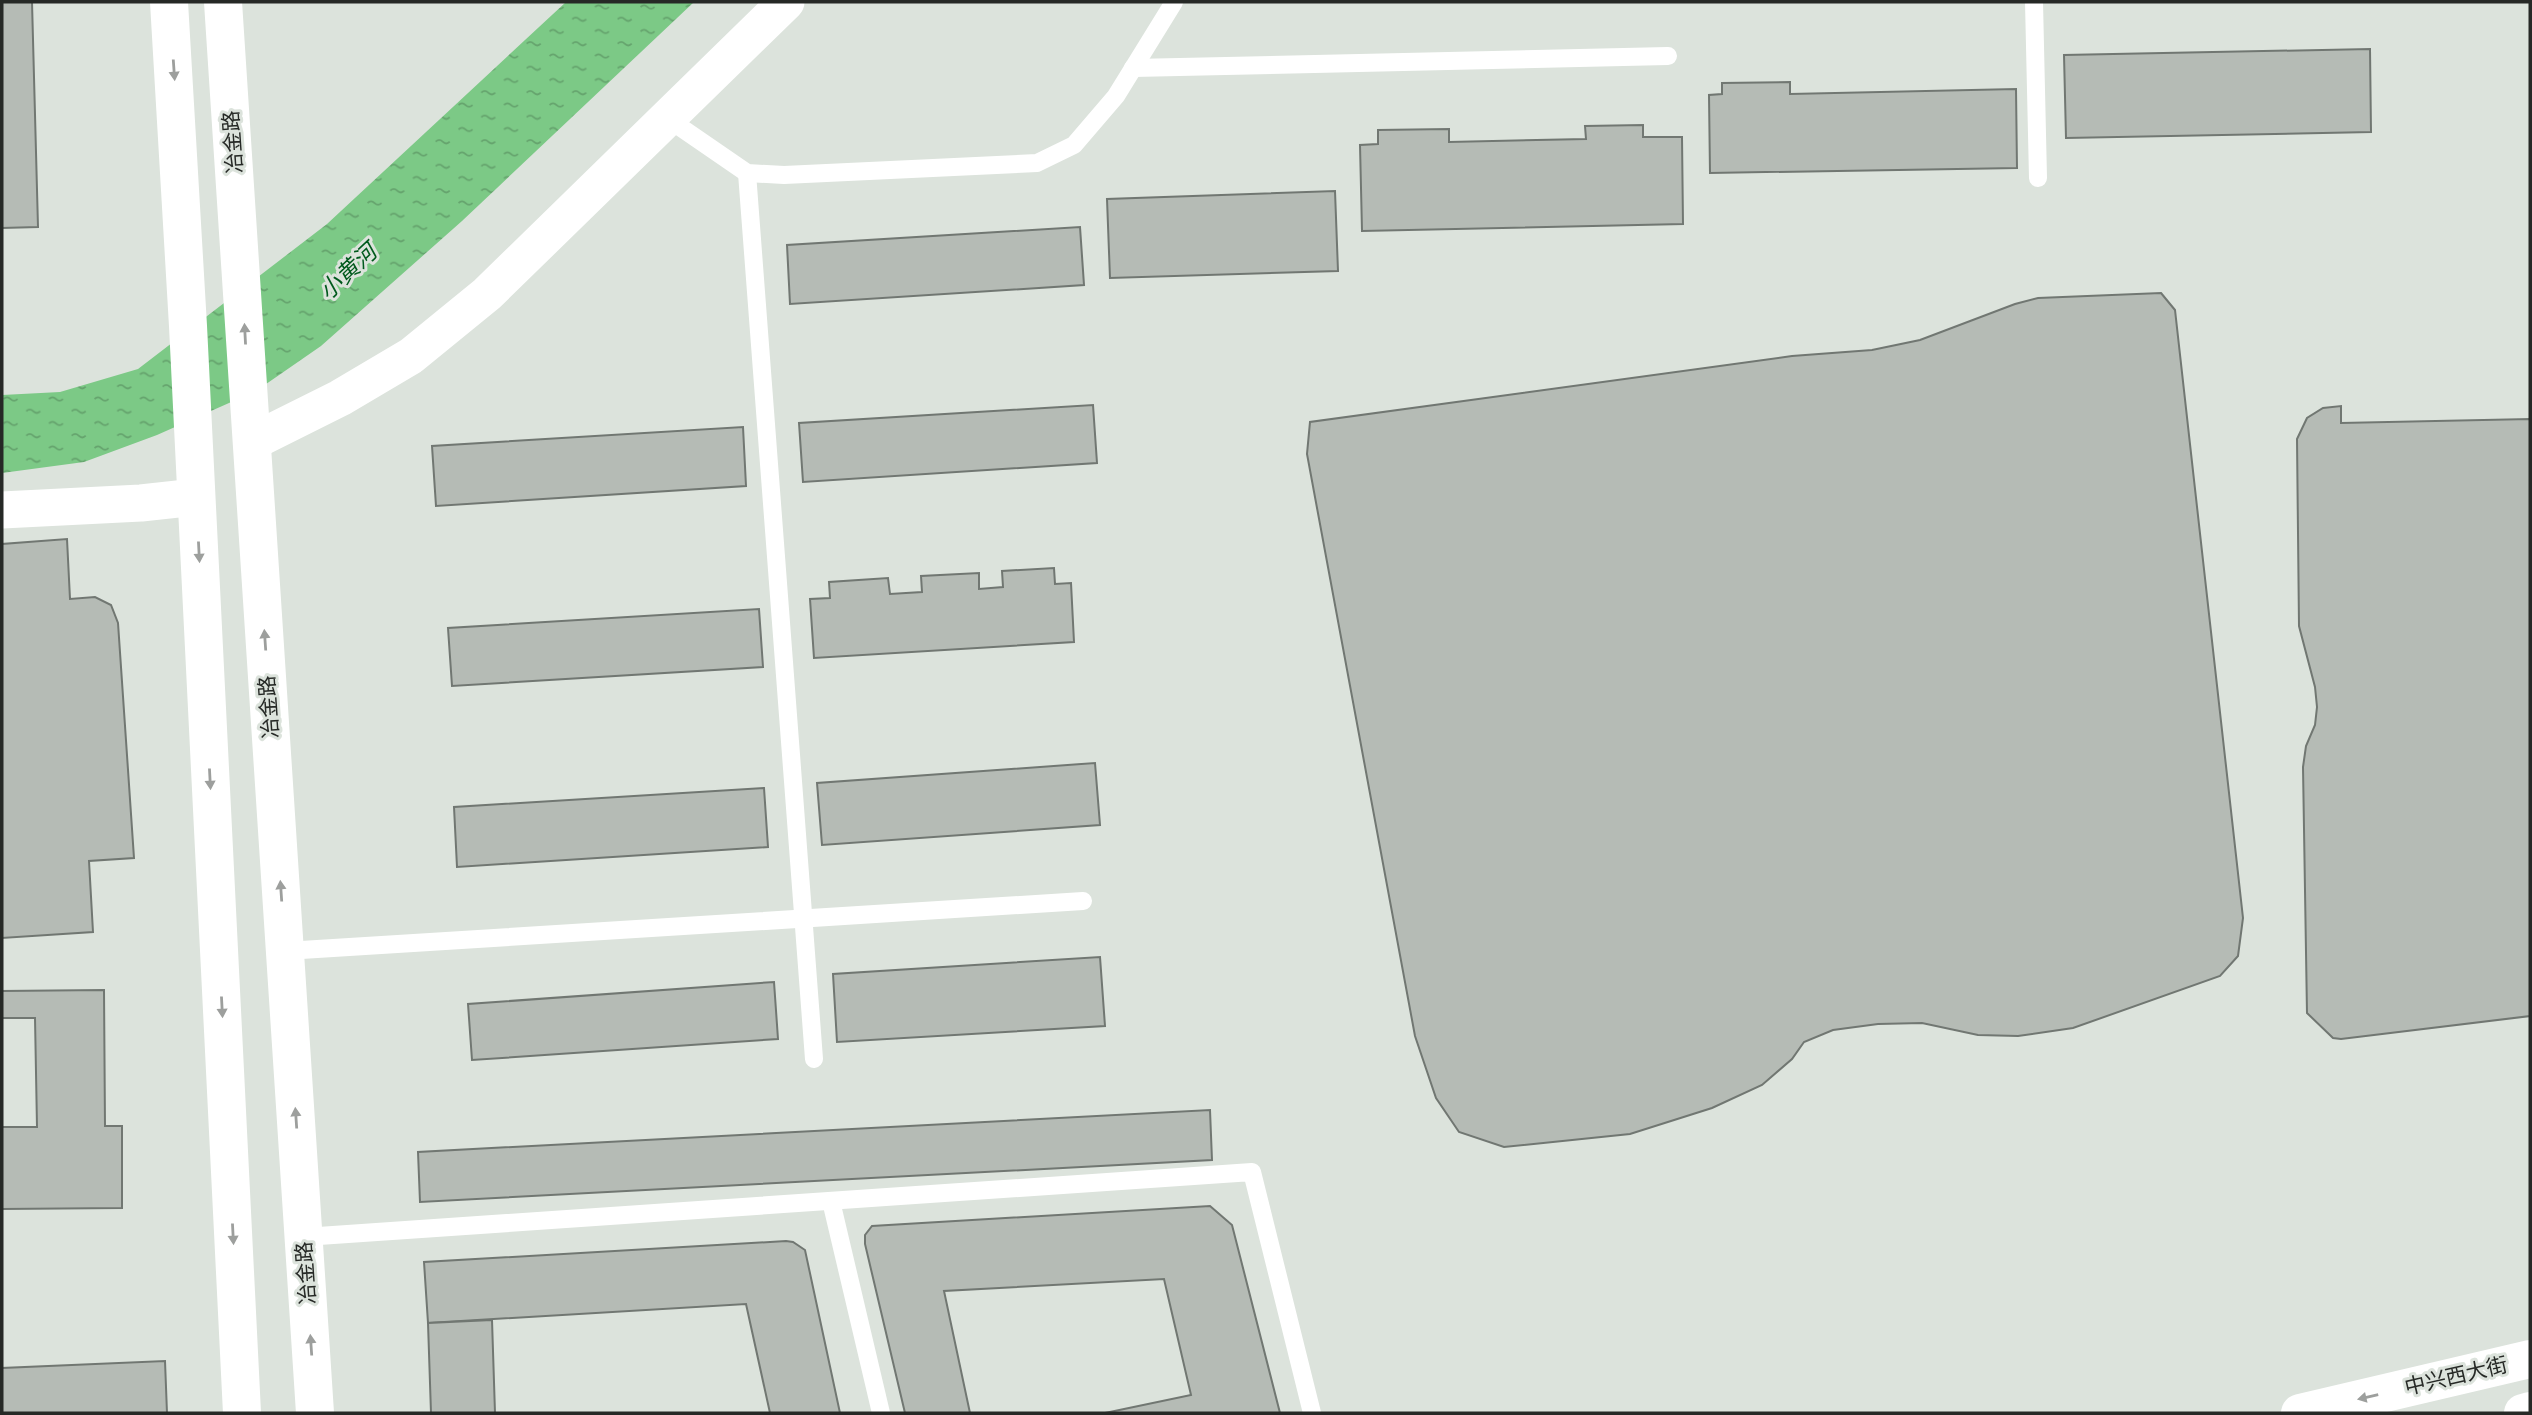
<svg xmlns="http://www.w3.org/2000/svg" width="2532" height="1415" font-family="Karla,'Noto Sans SC',sans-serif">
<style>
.water{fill:url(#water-ripples)}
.building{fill:#b5bbb5;stroke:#717772;stroke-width:2}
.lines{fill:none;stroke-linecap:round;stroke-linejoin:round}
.service{stroke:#fff;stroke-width:18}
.minor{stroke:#fff;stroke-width:37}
.tertiary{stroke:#fff;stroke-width:38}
.primary{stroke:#fff;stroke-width:38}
.oneway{fill:#9d9f9d}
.labels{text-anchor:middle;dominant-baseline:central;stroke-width:6;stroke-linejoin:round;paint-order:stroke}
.street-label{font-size:21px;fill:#262926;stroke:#dce3dc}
.water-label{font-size:23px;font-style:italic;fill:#005a1d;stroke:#dce3dc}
</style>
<defs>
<pattern id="water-ripples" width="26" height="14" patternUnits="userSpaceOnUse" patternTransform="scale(1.75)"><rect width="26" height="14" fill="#7cc986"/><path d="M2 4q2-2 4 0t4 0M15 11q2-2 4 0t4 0" fill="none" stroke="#65a36d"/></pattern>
</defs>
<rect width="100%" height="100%" fill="#dce3dc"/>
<path class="water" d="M566 2H694L462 221 321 346 256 391 157 435 84 462 2 473V395L60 392 138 369 327 224Z"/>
<g class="building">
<path d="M2 2H32L38 227 2 228Z"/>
<path d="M2370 49 2371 132 2066 138 2064 55Z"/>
<path d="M1790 82V94L2016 89 2017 168 1710 173 1709 95 1722 94V83Z"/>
<path d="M1643 125V137H1682L1683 224 1362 231 1360 145 1378 144V130L1449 129V142L1586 139 1585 126Z"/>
<path d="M1335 191 1338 271 1110 278 1107 199Z"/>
<path d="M1080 227 1084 285 790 304 787 245Z"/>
<path d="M2161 293 2175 310 2243 918 2238 956 2220 976 2073 1028 2018 1036 1978 1035 1922 1023 1878 1024 1833 1030 1804 1042 1792 1059 1762 1085 1712 1108 1630 1134 1504 1147 1459 1132 1436 1098 1415 1036 1307 454 1310 422 1792 356 1872 350 1920 340 2015 304 2038 298Z"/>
<path d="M1093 405 1097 463 803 482 799 423Z"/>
<path d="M2341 406V423L2530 419V1016L2341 1039 2333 1038 2307 1013 2303 767 2306 746 2315 725 2317 707 2315 687 2299 626 2297 439 2307 418 2323 408Z"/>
<path d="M743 427 746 486 436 506 432 446Z"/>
<path d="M67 539 70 599 95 597 111 605 118 623 134 858 89 861 93 932 2 938V544Z"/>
<path d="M1054 568 1055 584 1071 583 1074 642 814 658 810 599 830 598 829 582 888 578 890 594 922 592 921 576 979 573V589L1003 587 1002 571Z"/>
<path d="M759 609 763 667 452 686 448 628Z"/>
<path d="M1095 763 1100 825 822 845 817 783Z"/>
<path d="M764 788 768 847 457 867 454 807Z"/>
<path d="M1100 957 1105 1026 837 1042 833 974Z"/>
<path d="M774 982 778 1039 472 1060 468 1004Z"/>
<path d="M104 990 105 1126H122V1208L2 1209V1127H37L35 1018H2V991Z"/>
<path d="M1210 1110 1212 1160 420 1202 418 1152Z"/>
<path d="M1210 1206 1232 1225 1280 1413H1105L1191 1395 1164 1279 944 1291 970 1413H905L865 1244V1235L872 1226Z"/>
<path d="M786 1241 793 1242 805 1250 840 1413H770L746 1304 428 1323 424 1262Z"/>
<path d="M492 1320 495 1413H431L428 1323Z"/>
<path d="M165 1361 167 1413H2V1368Z"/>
</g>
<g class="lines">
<g class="service">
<path d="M2034 2 2038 178"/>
<path d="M1133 68 1668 56"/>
<path d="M667 118 747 173 784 175 1037 163 1074 145 1116 96 1174 2"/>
<path d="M747 173 814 1059"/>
<path d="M285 951 1083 901"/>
<path d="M831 1201 881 1413"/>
<path d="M304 1237 1252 1172 1312 1413"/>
</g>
<g class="minor">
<path d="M252 442 340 398 411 356 487 294 786 2"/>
<path d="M2 510 141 503 196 497"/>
</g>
<g class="tertiary">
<path d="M169 2 188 326 242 1413"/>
<path d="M223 2 315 1413"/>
</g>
<g class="primary">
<path d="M2300 1413 2530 1359"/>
<path d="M2523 1413 2530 1411"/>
</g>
</g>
<defs><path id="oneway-solid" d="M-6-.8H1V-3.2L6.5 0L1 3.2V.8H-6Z" transform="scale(1.75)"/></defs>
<g class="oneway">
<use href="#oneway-solid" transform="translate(174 70) rotate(86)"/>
<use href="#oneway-solid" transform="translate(245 334) rotate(-93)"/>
<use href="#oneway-solid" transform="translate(199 552) rotate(87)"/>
<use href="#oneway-solid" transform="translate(265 640) rotate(-94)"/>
<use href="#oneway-solid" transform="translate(210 779) rotate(87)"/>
<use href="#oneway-solid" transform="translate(281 891) rotate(-94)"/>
<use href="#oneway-solid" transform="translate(222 1007) rotate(87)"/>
<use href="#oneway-solid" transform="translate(296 1118) rotate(-94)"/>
<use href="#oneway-solid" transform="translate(233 1234) rotate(87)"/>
<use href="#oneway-solid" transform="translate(311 1345) rotate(-94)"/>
<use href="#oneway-solid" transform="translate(2368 1397) rotate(167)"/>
</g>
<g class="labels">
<g class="street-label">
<text transform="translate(233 142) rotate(-94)">冶金路</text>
<text transform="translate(269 707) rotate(-94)">冶金路</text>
<text transform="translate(306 1273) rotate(-94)">冶金路</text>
<text transform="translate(2456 1376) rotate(-13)">中兴西大街</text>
</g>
<g class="water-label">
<text transform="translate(348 272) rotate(-43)">小黄河</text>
</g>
</g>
<rect width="2532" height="1415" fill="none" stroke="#262926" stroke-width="7"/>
</svg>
